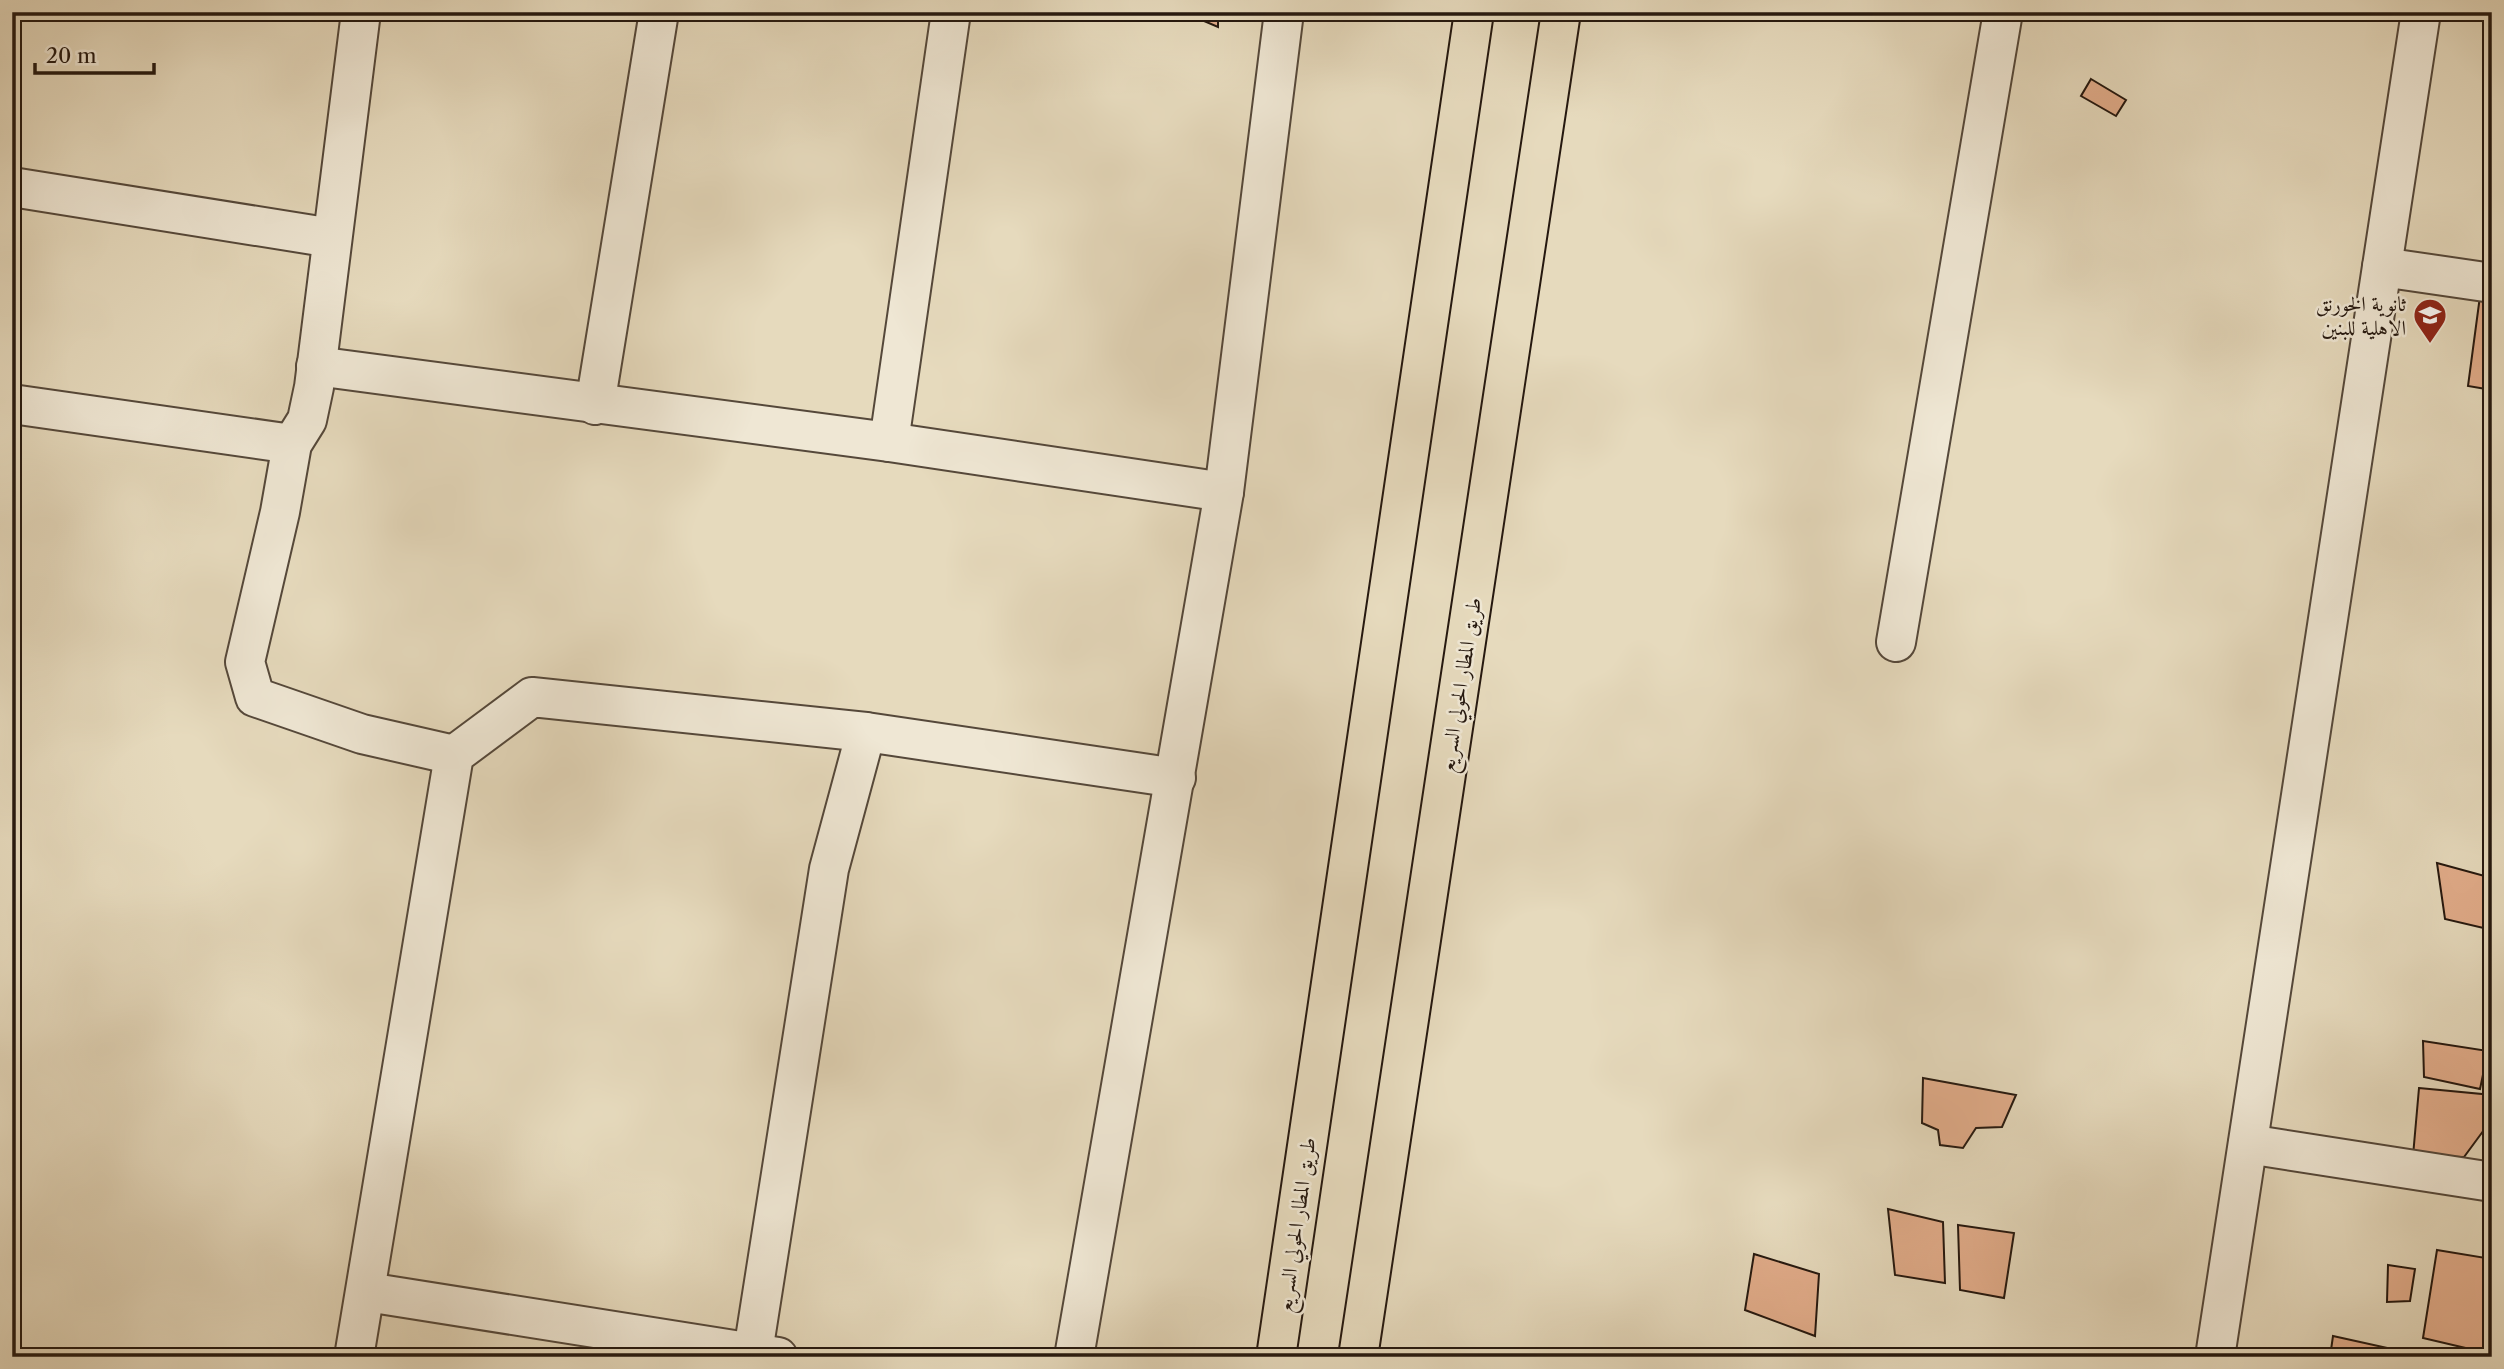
<svg xmlns="http://www.w3.org/2000/svg" width="2504" height="1369" font-family="'Libre Caslon Text',Amiri,serif">
<style>
.building{fill:#e2ad8b;stroke:#25180f;stroke-width:2}
.lines{fill:none;stroke-linecap:round;stroke-linejoin:round}
.minor-casing{stroke:#55483a;stroke-width:42}
.highway-casing{stroke:#25180f;stroke-width:42}
.minor{stroke:#efe7d4;stroke-width:38}
.highway{stroke:#e6dabd;stroke-width:38}
.labels{text-anchor:middle;dominant-baseline:central;stroke-width:5;stroke-linejoin:round;paint-order:stroke}
.poi-label{font-size:21px;fill:#25180f;stroke:#efe7d4;text-anchor:end}
.street-label{font-size:21px;fill:#25180f;stroke:#efe7d4}
</style>
<rect width="100%" height="100%" fill="#e6dabd"/>
<filter id="stains"><feTurbulence type="fractalNoise" baseFrequency=".00286" numOctaves="4"/><feColorMatrix values="0 0 0 0 .2 0 0 0 0 .09 0 0 0 0 .02 0 0 0 .5 -.17"/></filter>
<radialGradient id="worn" r=".72"><stop offset=".6" stop-color="#630" stop-opacity="0"/><stop offset="1" stop-color="#630" stop-opacity=".3"/></radialGradient>
<g class="building">
<path d="M1183 12H1218V27Z"/>
<path d="M2091 79 2126 100 2116 116 2081 96Z"/>
<path d="M2480 296 2492 298V390L2468 386Z"/>
<path d="M2437 863 2492 878V930L2445 919Z"/>
<path d="M2423 1041 2488 1051 2480 1089 2424 1077Z"/>
<path d="M1923 1078 2016 1095 2002 1127 1976 1128 1963 1148 1940 1145 1938 1130 1922 1123Z"/>
<path d="M2419 1088 2492 1095V1119L2464 1157 2413 1156Z"/>
<path d="M1888 1209 1943 1222 1945 1283 1895 1275Z"/>
<path d="M1958 1225 2014 1233 2004 1298 1960 1290Z"/>
<path d="M2437 1250 2492 1259V1330L2487 1353 2423 1338Z"/>
<path d="M1754 1254 1819 1274 1815 1336 1745 1310Z"/>
<path d="M2388 1265 2415 1269 2410 1301 2387 1302Z"/>
<path d="M2333 1336 2401 1351 2400 1357H2330Z"/>
</g>
<g class="lines">
<defs>
<g id="minor">
<path d="M361 12 314 387 307 420 292 444 280 512 245 662 255 697 362 734 454 755"/>
<path d="M12 187 332 238"/>
<path d="M2382 267 2492 283"/>
<path d="M316 366 889 442 1224 492"/>
<path d="M12 404 292 444"/>
<path d="M595 405 659 12"/>
<path d="M889 442 951 12"/>
<path d="M1896 642 2003 12"/>
<path d="M2248 1144 2492 1182"/>
<path d="M367 1292 778 1357"/>
<path d="M753 1352 829 869 866 732"/>
<path d="M354 1357 454 755 532 697 866 732 1176 778"/>
<path d="M1074 1357 1224 492 1284 12"/>
<path d="M2215 1357 2421 12"/>
</g>
<g id="highway">
<path d="M1276 1357 1474 12"/>
<path d="M1358 1357 1561 12"/>
</g>
</defs>
<use href="#minor" class="minor-casing"/>
<use href="#highway" class="highway-casing"/>
<use href="#minor" class="minor"/>
<use href="#highway" class="highway"/>
</g>
<defs>
<symbol id="school-pin" viewBox="-11 -11 22 30"><path d="M0 17L-7.5 6A9.5 9.5 0 1 1 7.5 6Z" fill="#8f2418" stroke="#efe7d4"/><path d="M0-5L7-2L0 1L-7-2ZM-4 1L0 2.5L4 1V4Q0 6-4 4Z" fill="#fff"/></symbol>
</defs>
<g fill-rule="evenodd">
<use href="#school-pin" x="2411" y="296" width="38" height="52"/>
</g>
<g class="labels">
<g class="poi-label">
<text x="2406" y="303">ثانوية الخورنق<tspan x="2406" dy="24">الاهلية للبنين</tspan></text>
</g>
<g class="street-label">
<text transform="translate(1460 685) rotate(-81)">طريق المطار الحولي السريع</text>
<text transform="translate(1296 1225) rotate(-82)">طريق المطار الحولي السريع</text>
</g>
</g>
<rect width="2504" height="1369" fill="none" stroke="#e6dabd" stroke-width="42"/>
<rect x="14" y="14" width="2476" height="1341" fill="none" stroke="#25180f" stroke-width="3.5"/>
<rect x="21" y="21" width="2462" height="1327" fill="none" stroke="#25180f" stroke-width="2"/>
<path d="M35 63v10h119v-10" fill="none" stroke="#25180f" stroke-width="3.5"/>
<text x="46" y="63" font-size="21" fill="#25180f" stroke="#efe7d4" stroke-width="5" paint-order="stroke">20 m</text>
<rect width="100%" height="100%" filter="url(#stains)"/>
<rect width="100%" height="100%" fill="url(#worn)"/>
</svg>
